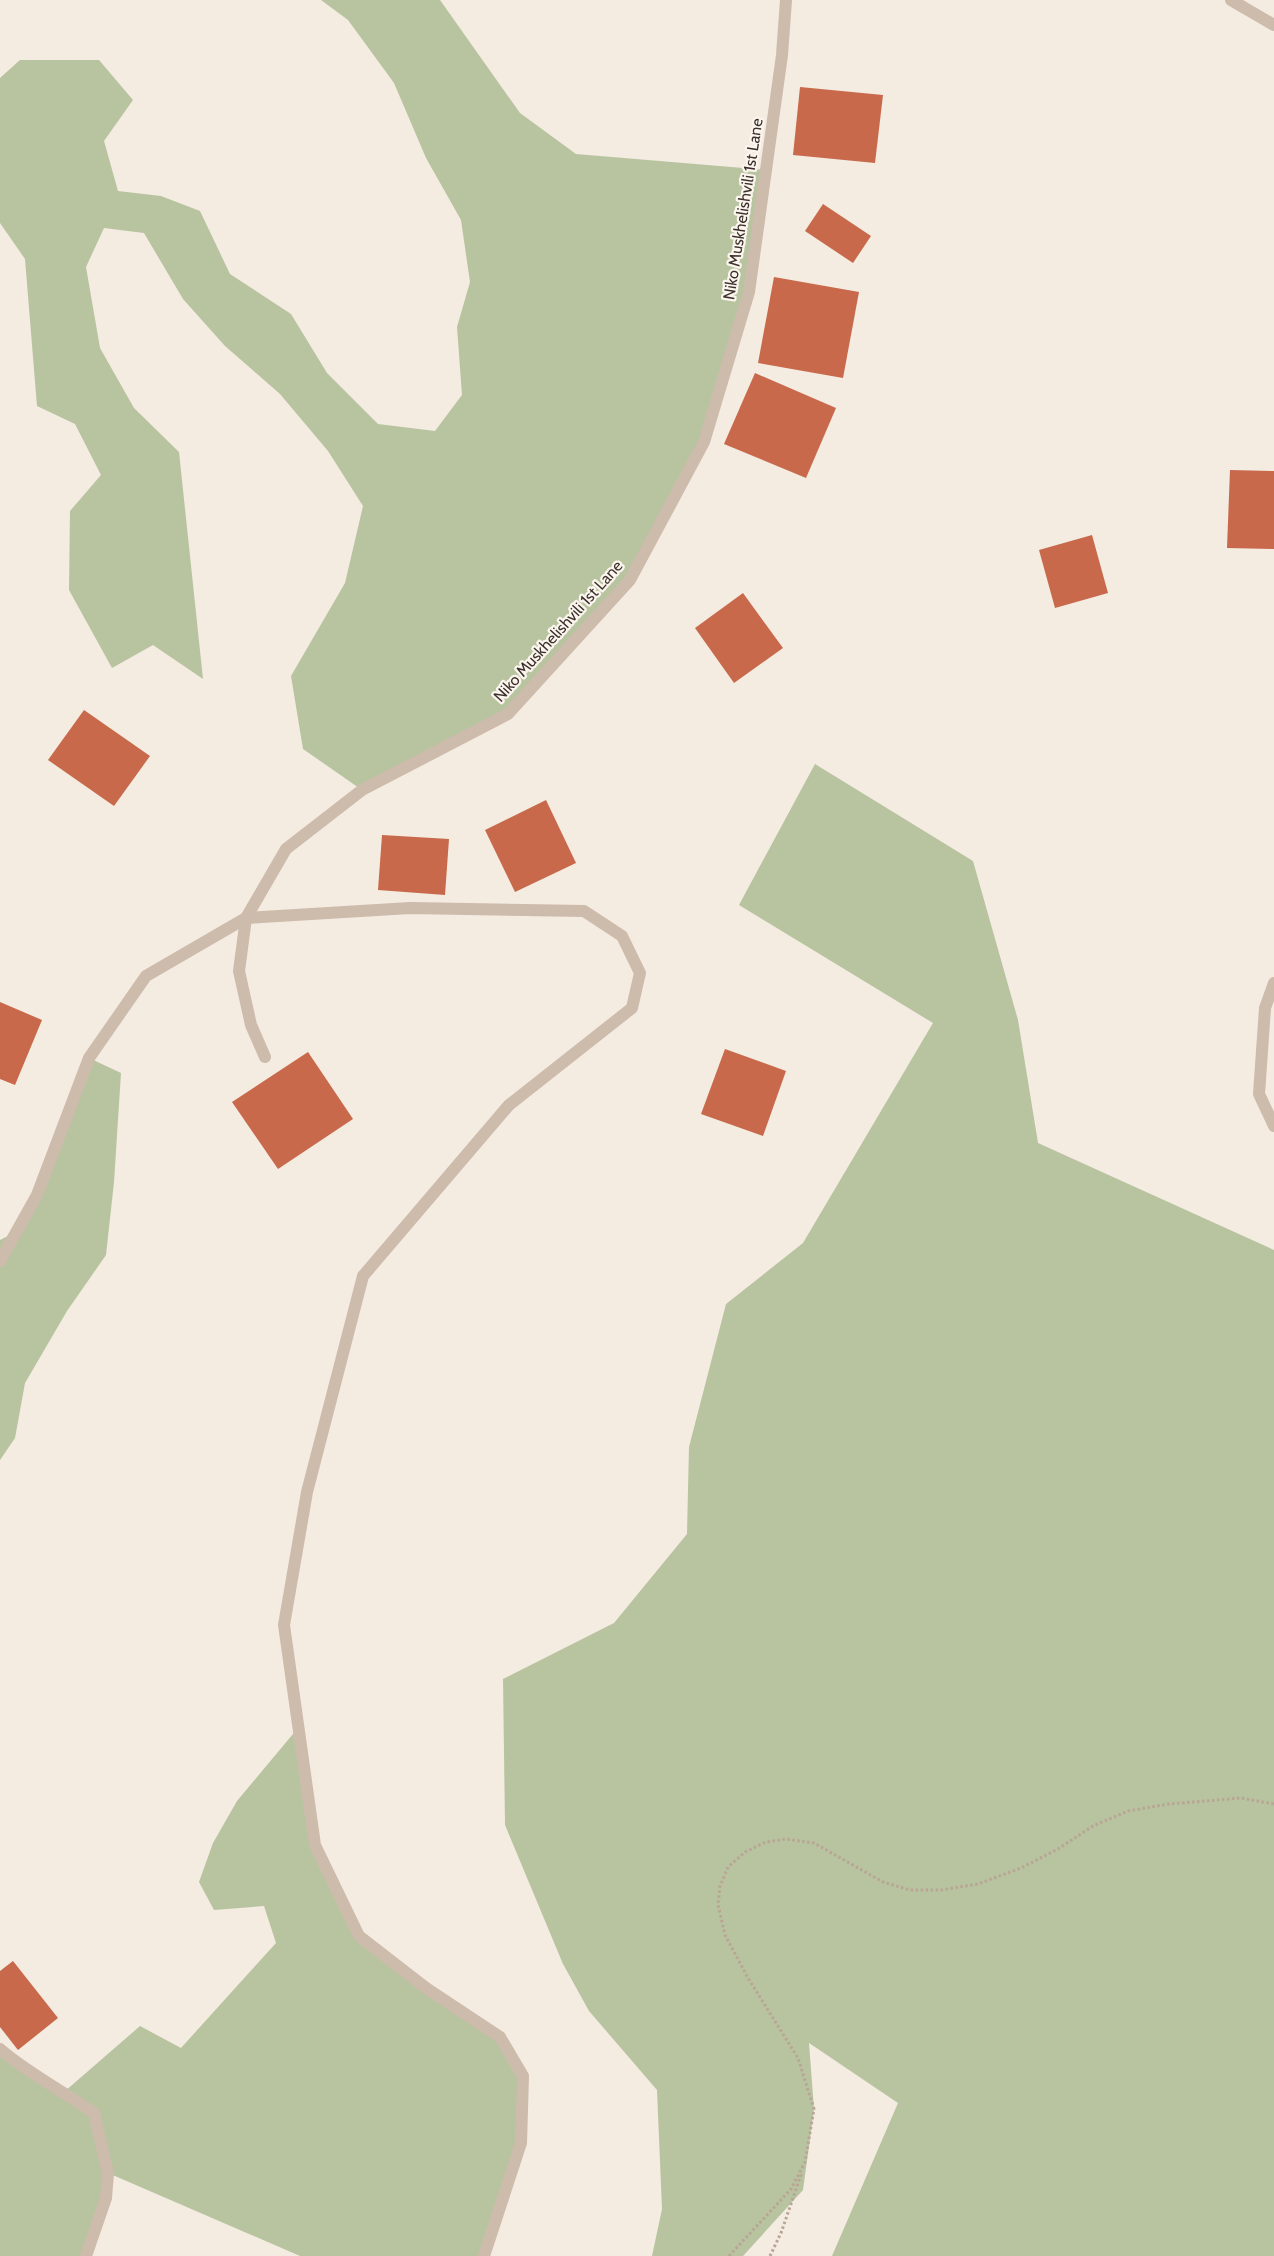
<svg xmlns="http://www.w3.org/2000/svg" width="1274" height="2256" font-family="Cabin,sans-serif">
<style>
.green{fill:#b8c4a0}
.building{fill:#c8694b}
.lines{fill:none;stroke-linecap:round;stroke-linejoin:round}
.path{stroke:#b9a596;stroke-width:3;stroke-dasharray:2.5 2.5;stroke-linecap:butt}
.service{stroke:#cdbbac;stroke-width:12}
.minor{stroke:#cdbbac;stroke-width:12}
.labels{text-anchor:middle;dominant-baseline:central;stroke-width:4.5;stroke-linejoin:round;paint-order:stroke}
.street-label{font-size:16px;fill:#3b302b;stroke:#fbf5ee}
</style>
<rect width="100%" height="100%" fill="#f4ebe1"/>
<g class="green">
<path d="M321 0H440L520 113 576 154 766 170 749 292 704 442 630 580 508 714 362 790 303 749 291 676 345 583 363 506 328 451 280 394 225 346 183 299 144 233 104 228 86 267 100 348 134 408 179 452 203 679 153 645 112 668 69 590 70 511 101 475 75 424 37 406 25 259 0 223V78L20 60H99L133 100 104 141 118 191 161 196 200 211 230 274 291 314 327 373 378 424 435 431 462 395 457 327 470 282 461 220 426 158 394 83 348 20Z"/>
<path d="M815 764 973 861 1018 1020 1038 1143 1274 1250V2256H832L898 2103 809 2043 814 2109 803 2190 743 2256H652L662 2209 657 2090 589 2011 563 1964 505 1825 503 1679 614 1623 687 1534 689 1447 726 1304 803 1243 933 1023 739 905Z"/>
<path d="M89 1058 121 1073 114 1182 106 1255 67 1311 25 1383 15 1438 0 1460V1240L16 1232Z"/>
<path d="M298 1728 315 1845 359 1935 500 2037 523 2076 521 2143 484 2256H300L108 2173 84 2256H0V2049L64 2092 140 2026 181 2048 276 1943 264 1906 214 1910 199 1882 213 1843 237 1801Z"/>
</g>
<g class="building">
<path d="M800 87 883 95 875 163 793 155Z"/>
<path d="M823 204 871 236 853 263 805 231Z"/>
<path d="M774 277 859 292 843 378 758 363Z"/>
<path d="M755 373 836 408 806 478 724 444Z"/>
<path d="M1230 470 1274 471V549L1227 548Z"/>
<path d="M1092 535 1108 593 1055 608 1039 550Z"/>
<path d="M743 593 783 648 734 683 695 628Z"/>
<path d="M84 710 150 756 114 806 48 760Z"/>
<path d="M546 800 576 863 515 892 485 830Z"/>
<path d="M382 835 449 839 445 895 378 890Z"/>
<path d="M0 1002 42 1020 15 1085 0 1079Z"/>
<path d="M725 1049 786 1071 763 1136 701 1114Z"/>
<path d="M308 1052 353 1119 278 1169 232 1102Z"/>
<path d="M13 1961 58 2018 18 2050 0 2027V1971Z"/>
</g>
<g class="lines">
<g class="path">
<path d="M729 2256 791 2189 805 2162 814 2109 798 2058 748 1978 725 1935 718 1905 720 1886 728 1867 745 1852 766 1842 786 1839 814 1843 883 1882 910 1890H941L978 1884 1021 1868 1058 1849 1093 1826 1128 1811 1169 1804 1241 1798 1274 1804"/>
<path d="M770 2256 781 2233 802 2172"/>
</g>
<g class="service">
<path d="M246 918 239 971 251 1025 265 1057"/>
<path d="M426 1988 500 2037 523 2076 521 2143 484 2256"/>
<path d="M86 2256 106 2198 108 2173"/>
</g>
<g class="minor">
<path d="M1231 0 1274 25"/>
<path d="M246 918 410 908 584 911 622 936 640 973 632 1008 509 1105 363 1276 307 1492 284 1625 315 1845 359 1936 426 1988"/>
<path d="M1274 983 1265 1008 1259 1094 1274 1126"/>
<path d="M0 1261 37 1195 89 1058 146 976 246 918 286 849 362 790 508 714 630 580 704 442 749 292 782 55 786 0"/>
<path d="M0 2049C29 2074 63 2091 94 2113L108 2173"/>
</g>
</g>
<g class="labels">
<g class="street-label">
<text transform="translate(743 209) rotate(-81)">Niko Muskhelishvili 1st Lane</text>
<text transform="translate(558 631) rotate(-48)">Niko Muskhelishvili 1st Lane</text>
</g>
</g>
</svg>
